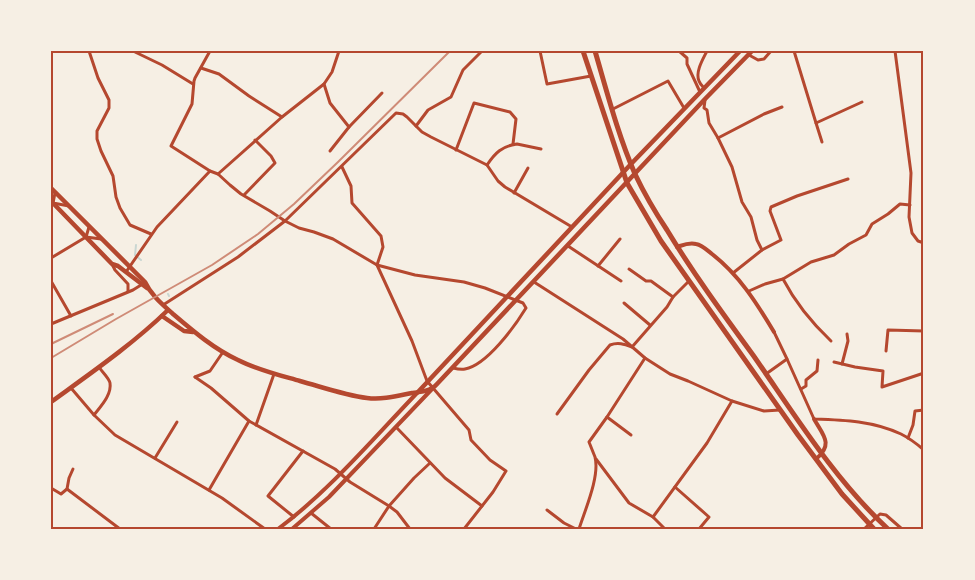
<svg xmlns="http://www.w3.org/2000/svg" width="975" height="580" font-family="Roboto,sans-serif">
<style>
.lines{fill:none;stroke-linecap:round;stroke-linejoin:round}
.stream{stroke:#c9d6d2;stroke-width:2}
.minor{stroke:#b5482f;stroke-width:3}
.tertiary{stroke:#b5482f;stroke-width:4}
.secondary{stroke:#b5482f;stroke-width:4.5}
.primary{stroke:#b5482f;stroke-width:5}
.rail{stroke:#cf8b77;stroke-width:2}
.neatline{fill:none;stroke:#b5482f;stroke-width:2}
</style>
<rect width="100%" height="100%" fill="#f6efe4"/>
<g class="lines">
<g class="stream">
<path d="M136 245 135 255 141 260"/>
<path d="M168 294 169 296"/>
</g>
<g class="minor">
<path d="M89 51 98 78 109 100V108L97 131V139L101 151 113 176 116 197 120 208 130 225 151 234"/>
<path d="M210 51 195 78 194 81 192 104 171 146 210 171 218 174 282 117 324 84 332 72 339 51"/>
<path d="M540 51 547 84 591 76"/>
<path d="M679 51 687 58V64L700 92"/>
<path d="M794 51 816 123"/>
<path d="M895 51 911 173 909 217 912 233 918 241 924 243"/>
<path d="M135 52 162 65 193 84"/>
<path d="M749 55 758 60 764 59 771 51"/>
<path d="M201 68 219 74 249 96 282 117"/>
<path d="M324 84 330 103 349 127 330 151"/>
<path d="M704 88C702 86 700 84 699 81 695 72 703 59 707 51"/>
<path d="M705 100 704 108 707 110 709 123 718 138 732 167 742 202 751 217 757 240 762 250"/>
<path d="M613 109 668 81 684 108"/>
<path d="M416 126 428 110 451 97 463 70 482 51"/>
<path d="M349 127 382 93"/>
<path d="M718 138 764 114 782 107"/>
<path d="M822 142 816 123 862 102"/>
<path d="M456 150 474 103 510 112 516 119 513 144"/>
<path d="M487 165C495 153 502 146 517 144L541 149"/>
<path d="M342 167 351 186 352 203 381 236 383 247 377 265 412 341 427 381 469 430 471 440 490 460 506 471 493 492 464 529"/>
<path d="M218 174 230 185 241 194 270 211 285 221 299 228 314 232 333 239 377 265 415 275 464 282 485 288 523 303 526 308C515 326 487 365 465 369 461 370 457 369 453 368"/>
<path d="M55 193 53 203 69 206"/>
<path d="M514 193 528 168"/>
<path d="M244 195 275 163 271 156 255 140"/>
<path d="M89 227 86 237 101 239"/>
<path d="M568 246 621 281"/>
<path d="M51 258 86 237"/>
<path d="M112 264 115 270 128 284V291"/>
<path d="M598 266 620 239"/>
<path d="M629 269 646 281H651L673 297"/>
<path d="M126 272 157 227 210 171"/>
<path d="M733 273 762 250 781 240 770 211 771 207 797 196 848 179"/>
<path d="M783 279C795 302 812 323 831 341"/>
<path d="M51 281 71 316"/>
<path d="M534 282 623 339 645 358 670 374 688 381 732 401 764 411 780 410"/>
<path d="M749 291 765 284 783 279 811 262 834 255 849 244 866 235 872 224 888 214 900 204 910 205"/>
<path d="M624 303 650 325"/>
<path d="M163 305 238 257 285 221 396 113 403 114 407 117 422 132 431 137 487 165 498 181 505 187 572 227"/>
<path d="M51 324 133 290 141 285"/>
<path d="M774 332 787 359 814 419C845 420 873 421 901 434 909 438 917 444 924 450"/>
<path d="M886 351 888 330 924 331"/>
<path d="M834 362 855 367 883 371 882 387 924 373"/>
<path d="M842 364 848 341 847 334"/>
<path d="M766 374 787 359"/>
<path d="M195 377 211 388 249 421 335 469 350 482 389 506 397 512 410 529"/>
<path d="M195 377 210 371 223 352"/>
<path d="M71 388 94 415 115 435 222 498 265 529"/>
<path d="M801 389 806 386V380L817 371 818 360"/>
<path d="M557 414 589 370 610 345C618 342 624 344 632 347L667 307 673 297 689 281"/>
<path d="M94 415C100 407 112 395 110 383 109 378 102 372 99 367"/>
<path d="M607 417 631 435"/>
<path d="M256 425 274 374"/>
<path d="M396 427 445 478 482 506"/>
<path d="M908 438 913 425 915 411 924 410"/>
<path d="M155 458 177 422"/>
<path d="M596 459 629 503 653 517 665 529"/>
<path d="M675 487 709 517 699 529"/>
<path d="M51 488 61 494 67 489 69 478 73 469"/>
<path d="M67 489 120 529"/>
<path d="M209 490 249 421"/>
<path d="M547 510 564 523 576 529"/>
<path d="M311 513 331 529"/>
<path d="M294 517 268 496 303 451"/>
<path d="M653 517 707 443 732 401"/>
<path d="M374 529 389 506 414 478 430 463"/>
<path d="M579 529C585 510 600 476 595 457 593 452 591 447 589 442L607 417 645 358"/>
<path d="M864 529 880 514 886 515 902 529"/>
</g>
<g class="tertiary">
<path d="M677 247C683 245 689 242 696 244 702 245 707 250 712 254 739 275 756 302 774 332"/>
<path d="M814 419C823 435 834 444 816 459"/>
<path d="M278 529C329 491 373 439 417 393"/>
<path d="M292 529 329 497 433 388"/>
</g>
<g class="secondary">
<path d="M51 188 145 282C151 295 162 304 173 314 193 331 214 349 238 360 258 370 279 375 300 381 322 387 344 395 367 398 382 400 397 396 412 393 421 392 431 391 437 384L705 99 752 51"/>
<path d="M51 201 112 264 118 266 147 288"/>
<path d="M162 316 184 331 193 332"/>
<path d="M418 392 631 164 740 51"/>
<path d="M51 402C91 373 133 344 168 310"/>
</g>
<g class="primary">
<path d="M583 51 627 183 661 241 798 435 842 494 874 529"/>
<path d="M595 51C607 92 618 135 635 174 644 193 655 212 667 230 693 273 723 314 753 355 795 415 834 479 888 529"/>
</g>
<g class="rail">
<path d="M51 344 113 314"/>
<path d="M51 358 116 319 212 265 258 234 294 204 338 162 450 51"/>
</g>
</g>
<rect width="975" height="580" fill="none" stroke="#f6efe4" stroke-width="105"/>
<rect x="52" y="52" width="870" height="476" class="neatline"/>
</svg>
